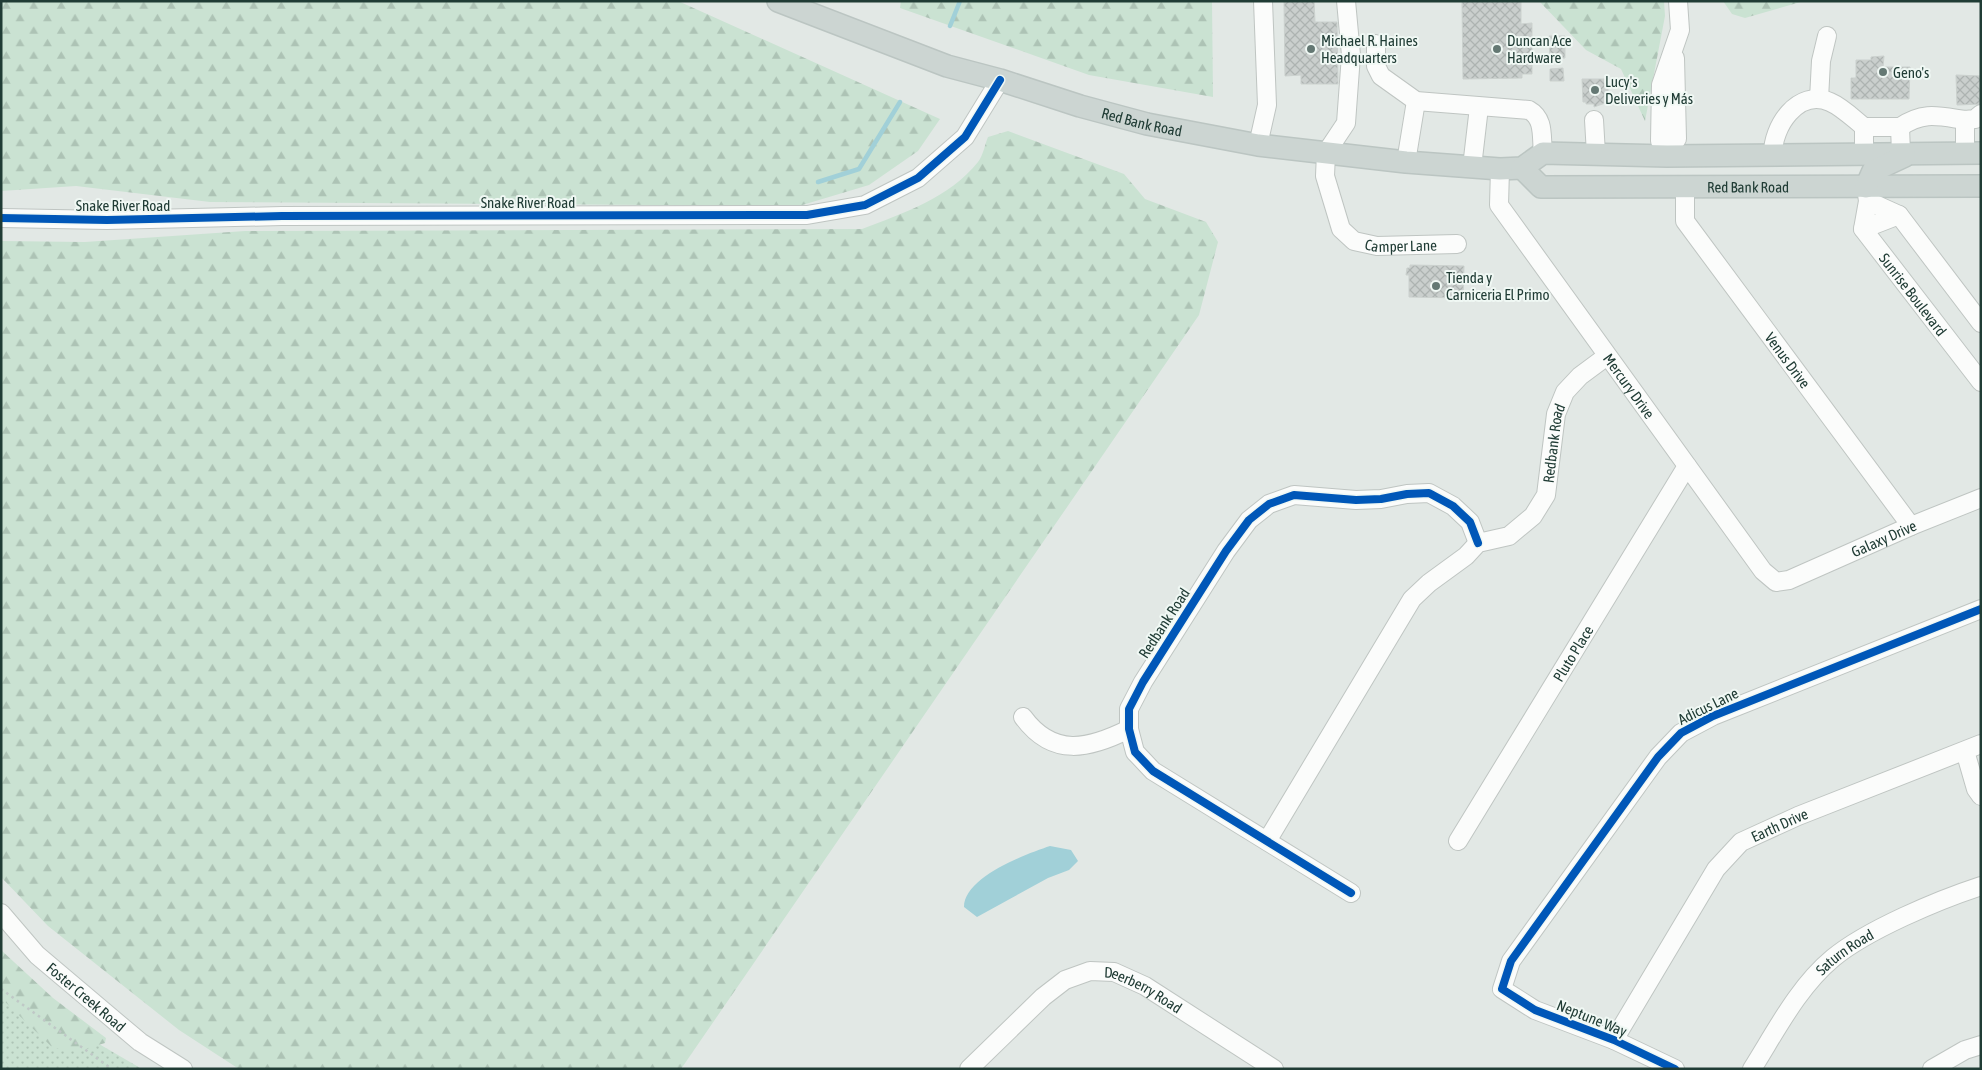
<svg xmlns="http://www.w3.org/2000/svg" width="1982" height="1070" font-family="'Asap Condensed',sans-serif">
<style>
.green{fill:url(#green-dots)}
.forest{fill:url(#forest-firs)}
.water{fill:#a1d0d8}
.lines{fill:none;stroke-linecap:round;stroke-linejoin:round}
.stream{stroke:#a1d0d8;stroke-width:4.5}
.building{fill:url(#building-cross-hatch);stroke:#cbd1ce}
.minor-casing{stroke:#bfc5c2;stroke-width:20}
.major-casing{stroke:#bbc5c2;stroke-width:24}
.path{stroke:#bfc8c6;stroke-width:2.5;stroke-dasharray:2.5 4;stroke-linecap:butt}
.minor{stroke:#fbfcfb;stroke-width:18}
.major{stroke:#ccd5d2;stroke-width:21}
.cycleway-casing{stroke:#f0f8f4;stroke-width:11}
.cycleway{stroke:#0057b8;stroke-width:8}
.poi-dot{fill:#647873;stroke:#f0f8f4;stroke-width:2}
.labels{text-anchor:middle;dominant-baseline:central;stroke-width:4;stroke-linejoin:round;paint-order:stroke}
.poi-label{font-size:15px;fill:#203c35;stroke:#f0f8f4;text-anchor:start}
.street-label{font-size:15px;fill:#203c35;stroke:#f0f8f4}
</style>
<defs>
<pattern id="green-dots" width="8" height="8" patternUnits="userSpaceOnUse" patternTransform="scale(1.25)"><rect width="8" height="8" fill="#cae2d2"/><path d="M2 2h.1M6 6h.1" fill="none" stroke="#adc3b5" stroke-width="1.8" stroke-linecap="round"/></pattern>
<pattern id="forest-firs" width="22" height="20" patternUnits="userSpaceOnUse" patternTransform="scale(1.25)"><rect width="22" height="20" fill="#cae2d2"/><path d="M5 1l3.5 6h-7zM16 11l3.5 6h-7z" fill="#adc3b5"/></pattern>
<pattern id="building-cross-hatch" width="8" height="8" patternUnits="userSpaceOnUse" patternTransform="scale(1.25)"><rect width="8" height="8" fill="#cacfcd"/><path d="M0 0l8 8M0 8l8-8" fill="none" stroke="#adb3b1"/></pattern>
</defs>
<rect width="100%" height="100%" fill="#e2e8e5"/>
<path class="green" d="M1 987 142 1069H1Z"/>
<g class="forest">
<path d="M1 1H678L940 119 918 151 869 185 799 206 210 202 76 186 1 191Z"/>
<path d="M901 1H1212L1213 97 1089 75 900 8Z"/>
<path d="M1539 1H1664L1665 16 1645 121 1621 69 1586 50Z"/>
<path d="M1723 1H1804L1745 18 1732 14Z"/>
<path d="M1008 131 1124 174 1145 199 1206 222 1218 242 1199 315 681 1069H239L179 1030 48 926 1 877V241L85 242 245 231 862 229C904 213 949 198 978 162 983 156 985 144 988 137Z"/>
<path d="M1 950 53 998 106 1038 105 1043 78 1051 53 1048 1 998Z"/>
</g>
<path class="water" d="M1050 846 1071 850 1078 861 1069 870 1048 878 977 917 964 907C964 877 1026 854 1050 846Z"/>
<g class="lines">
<g class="stream">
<path d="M950 26 960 1"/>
<path d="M818 182 859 169 900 102"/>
</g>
</g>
<g class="building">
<path d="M1284 1H1314L1315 22H1337L1338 84H1301V75L1285 76Z"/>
<path d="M1462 1H1521V24L1532 23V74H1522V78L1463 79Z"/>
<path d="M1549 36H1565V58L1550 59Z"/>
<path d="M1884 56 1883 67H1910L1909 99H1851V78H1856V60H1871V57Z"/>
<path d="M1563 68 1564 81H1550V69Z"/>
<path d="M1956 75 1981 76V104L1957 105Z"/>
<path d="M1582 79H1608V102L1594 107V104H1586V102H1583Z"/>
<path d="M1410 265 1464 266 1463 298 1409 297V275H1406L1407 268H1410Z"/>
</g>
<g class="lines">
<defs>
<g id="minor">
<path id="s1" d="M1346 1 1351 55 1346 123 1326 153 1325 176 1341 229 1354 241 1377 246 1457 244"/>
<path d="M1376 44V66L1381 76 1416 101 1529 110C1545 119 1541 137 1543 153"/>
<path d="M1819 99 1821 61 1827 36"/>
<path d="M1594 120 1596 154"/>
<path d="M1864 127H1900L1901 153"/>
<path d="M1900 127C1924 111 1938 116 1965 120"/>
<path d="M1258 145 1267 105 1263 1"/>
<path d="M1667 150 1677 139 1675 58"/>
<path d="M1965 153V120L1975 119 1981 114"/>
<path d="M1773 155C1772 127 1798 88 1830 102 1842 107 1854 119 1864 127V153"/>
<path d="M1667 156V150L1660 141 1661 85 1680 30 1678 1"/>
<path d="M1406 162 1416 101"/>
<path d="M1472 167 1479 107"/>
<path id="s2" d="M1500 169 1499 205 1763 571 1776 582 1789 580 1911 526 1981 498"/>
<path id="s3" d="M1685 186V221L1911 526"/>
<path id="s4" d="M1866 187 1868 201 1863 229 1981 382"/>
<path d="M1868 201 1899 215 1981 323"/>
<path d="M1 218 107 220 282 216 807 215 865 205 918 178 965 137 1000 80"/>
<path d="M1863 229 1899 215"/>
<path d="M1023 717C1053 758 1089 749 1129 729"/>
<path d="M1965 751 1976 789 1981 796"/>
<path id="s5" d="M1267 841 1412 599 1429 583 1466 556 1478 543 1509 536 1533 516 1546 495 1556 414 1565 392 1580 376 1607 356"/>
<path id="s6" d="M1458 841 1687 466"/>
<path d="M1351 893 1153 771 1135 752 1129 729V709L1143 682 1226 551 1249 520 1269 504 1294 495 1356 500 1381 499 1407 494 1429 493 1453 506 1470 522 1478 543"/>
<path id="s7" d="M1 913 37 955 140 1042 183 1069"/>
<path id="s8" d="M1614 1040 1716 869 1741 842 1798 816 1981 744"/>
<path id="s9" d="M969 1069 1043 997 1065 980 1090 971 1114 972 1145 986 1274 1069"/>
<path d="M1675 1069 1614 1040 1535 1010 1502 989 1511 961 1658 757 1681 733 1713 716 1981 609"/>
<path id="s10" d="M1752 1069C1776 1031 1798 987 1833 958 1867 930 1938 900 1981 886"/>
<path d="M1932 1069 1965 1050 1981 1045"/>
</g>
<g id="major">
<path id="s11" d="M778 1 947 66 1000 80 1080 106 1147 124 1258 145 1406 162 1500 169 1522 168 1543 153 1667 156 1981 153"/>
<path id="s12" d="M1522 168 1541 187 1981 186"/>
<path d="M1866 187 1873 171 1905 156"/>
</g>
</defs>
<use href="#minor" class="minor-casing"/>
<use href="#major" class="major-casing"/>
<path class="path" d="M1 989 112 1069"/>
<use href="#minor" class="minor"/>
<use href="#major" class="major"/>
<defs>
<g id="cycleway">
<path d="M1 218 107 220 282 216 807 215 865 205 918 178 965 137 1000 80"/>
<path d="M1351 893 1153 771 1135 752 1129 729V709L1143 682 1226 551 1249 520 1269 504 1294 495 1356 500 1381 499 1407 494 1429 493 1453 506 1470 522 1478 543"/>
<path d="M1675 1069 1614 1040 1535 1010 1502 989 1511 961 1658 757 1681 733 1713 716 1981 609"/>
</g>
</defs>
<use href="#cycleway" class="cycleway-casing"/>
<use href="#cycleway" class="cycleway"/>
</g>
<g class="poi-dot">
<circle cx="1311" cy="49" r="5"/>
<circle cx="1497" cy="49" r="5"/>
<circle cx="1883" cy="72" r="5"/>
<circle cx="1595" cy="90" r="5"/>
<circle cx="1436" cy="286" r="5"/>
</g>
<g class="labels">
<g class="poi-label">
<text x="1321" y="40">Michael R. Haines<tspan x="1321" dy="17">Headquarters</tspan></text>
<text x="1507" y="40">Duncan Ace<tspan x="1507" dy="17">Hardware</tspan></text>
<text x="1893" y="72">Geno's</text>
<text x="1605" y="81">Lucy's<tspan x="1605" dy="17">Deliveries y Más</tspan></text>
<text x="1446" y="277">Tienda y<tspan x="1446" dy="17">Carniceria El Primo</tspan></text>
</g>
<g class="street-label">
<text stroke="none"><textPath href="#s11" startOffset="384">Red Bank Road</textPath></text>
<text stroke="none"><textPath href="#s12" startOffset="234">Red Bank Road</textPath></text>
<text x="528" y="202">Snake River Road</text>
<text x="123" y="205">Snake River Road</text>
<text stroke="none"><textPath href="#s1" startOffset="302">Camper Lane</textPath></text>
<text stroke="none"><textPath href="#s4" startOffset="125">Sunrise Boulevard</textPath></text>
<text stroke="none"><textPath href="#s3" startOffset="208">Venus Drive</textPath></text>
<text stroke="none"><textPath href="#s2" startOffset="259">Mercury Drive</textPath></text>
<text stroke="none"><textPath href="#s5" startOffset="509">Redbank Road</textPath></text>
<text stroke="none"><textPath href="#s2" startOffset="621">Galaxy Drive</textPath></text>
<text transform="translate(1164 623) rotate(-57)">Redbank Road</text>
<text stroke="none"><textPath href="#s6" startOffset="220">Pluto Place</textPath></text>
<text transform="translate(1708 706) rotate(-26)">Adicus Lane</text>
<text stroke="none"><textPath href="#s8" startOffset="278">Earth Drive</textPath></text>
<text stroke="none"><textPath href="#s10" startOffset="151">Saturn Road</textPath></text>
<text stroke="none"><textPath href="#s9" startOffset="215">Deerberry Road</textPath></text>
<text stroke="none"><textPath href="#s7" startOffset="120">Foster Creek Road</textPath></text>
<text transform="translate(1592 1018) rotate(22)">Neptune Way</text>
</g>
</g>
<rect width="1982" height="1070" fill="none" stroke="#203c35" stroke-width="5"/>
</svg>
